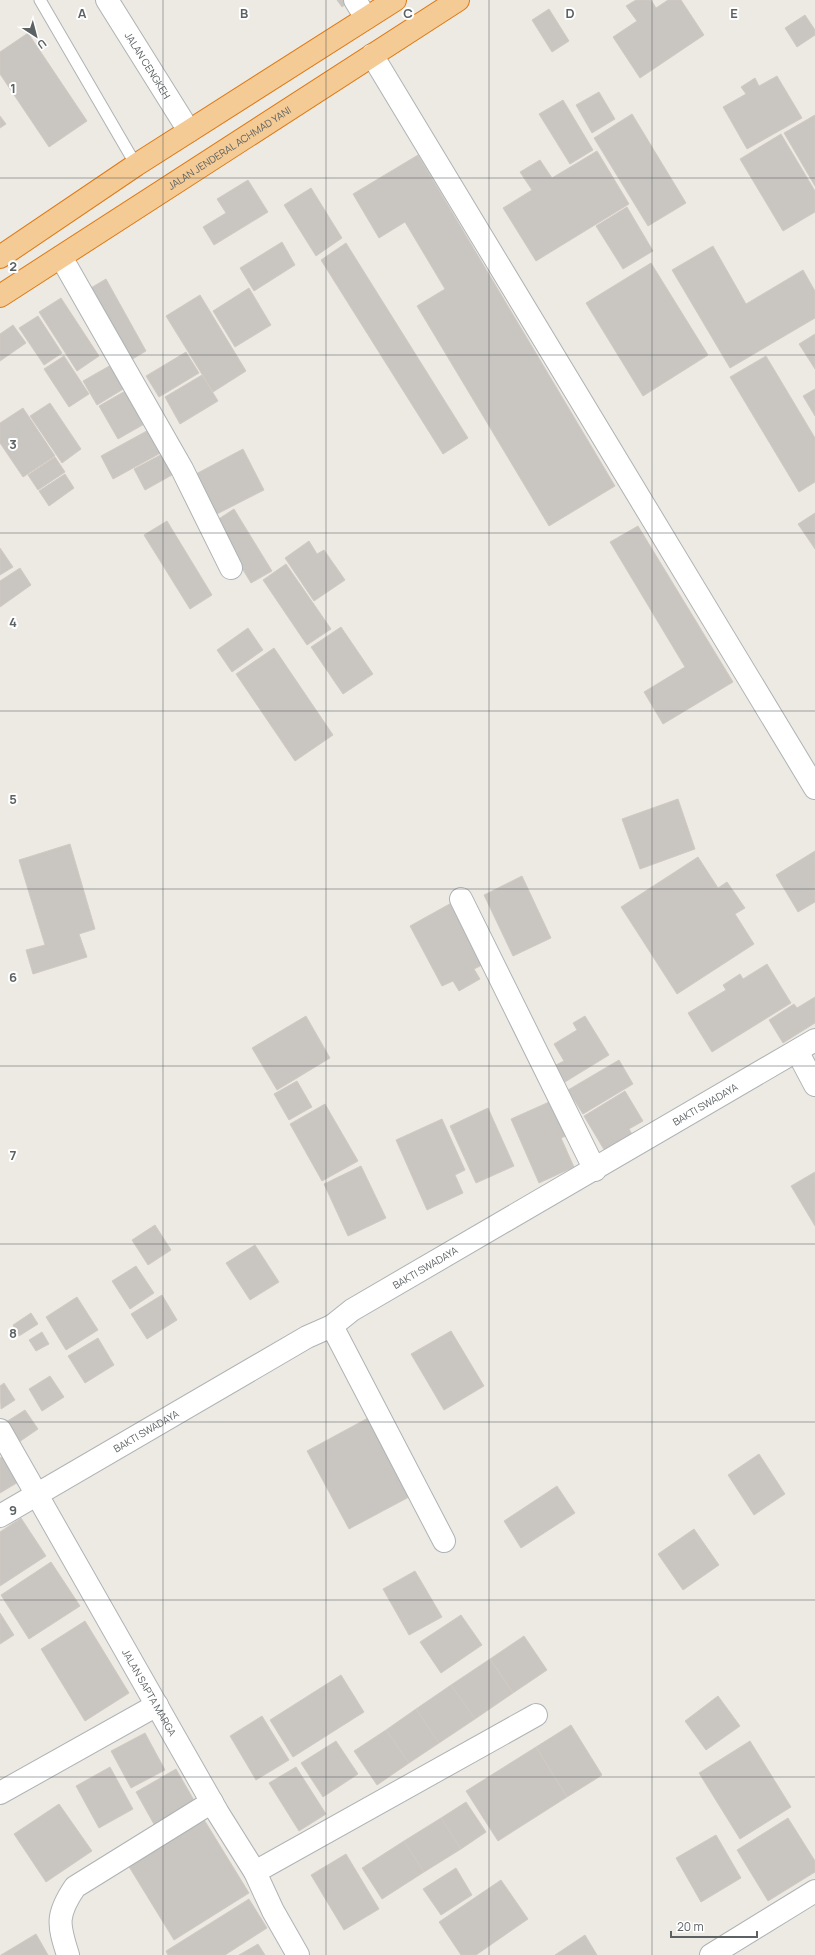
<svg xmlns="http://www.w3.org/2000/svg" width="815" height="1955" font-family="Manrope,sans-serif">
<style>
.building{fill:#c9c5c1;stroke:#d1cac3}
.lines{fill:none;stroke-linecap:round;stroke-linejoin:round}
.lane-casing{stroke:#afb3b5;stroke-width:13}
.street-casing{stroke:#afb3b5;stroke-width:24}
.secondary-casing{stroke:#afb3b6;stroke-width:24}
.highway-casing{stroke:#de7a13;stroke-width:24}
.lane{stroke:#fff;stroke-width:11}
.street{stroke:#fff;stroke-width:22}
.secondary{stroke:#fff;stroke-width:22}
.highway{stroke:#f4ca95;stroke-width:22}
.grid{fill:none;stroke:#5c6163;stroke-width:1;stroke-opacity:0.55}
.labels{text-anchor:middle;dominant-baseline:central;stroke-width:4;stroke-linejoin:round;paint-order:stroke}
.street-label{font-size:10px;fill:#5c6163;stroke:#fff}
.grid-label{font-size:13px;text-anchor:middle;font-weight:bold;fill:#5c6163;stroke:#fff;stroke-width:4;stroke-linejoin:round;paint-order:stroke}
</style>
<rect width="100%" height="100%" fill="#edeae4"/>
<g class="building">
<path d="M337 0H351L342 7Z"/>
<path d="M636 0H651L656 8 668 0H681L704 35 640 78 613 37 637 21 626 6Z"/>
<path d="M549 9 569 41 552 52 532 20Z"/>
<path d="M805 15 815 30V35L797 47 785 28Z"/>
<path d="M28 33 87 121 49 147 0 74V52Z"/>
<path d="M777 76 802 118 747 149 723 107 746 94 741 87 755 78 759 86Z"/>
<path d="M599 92 615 119 592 133 576 105Z"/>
<path d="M563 100 593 150 570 164 539 114Z"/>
<path d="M632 114 686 203 648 226 594 138Z"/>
<path d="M815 115V186L784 133Z"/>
<path d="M0 116 6 124 0 128Z"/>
<path d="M781 134 815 191V212L783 231 740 159Z"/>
<path d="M597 151 629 204 536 261 503 208 532 190 520 172 540 160 552 178Z"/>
<path d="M418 155 615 486 549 526 417 306 445 289 405 222 379 238 353 194Z"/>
<path d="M248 180 268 212 214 245 203 227 226 213 217 199Z"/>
<path d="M311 188 342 238 316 256 284 205Z"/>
<path d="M627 207 653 251 623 269 596 226Z"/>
<path d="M282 242 295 265 254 291 240 268Z"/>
<path d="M346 243 468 438 443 454 321 260Z"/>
<path d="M713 246 746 304 803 270 815 291V318L730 368 672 270Z"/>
<path d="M651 263 708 355 643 396 586 303Z"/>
<path d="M106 279 146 351 129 361 89 289Z"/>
<path d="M249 288 271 325 235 347 213 311Z"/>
<path d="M200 295 246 371 213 392 166 316Z"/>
<path d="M61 298 99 356 77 371 39 312Z"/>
<path d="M38 316 62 353 44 365 19 328Z"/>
<path d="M13 325 26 343 0 361V334Z"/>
<path d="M815 334V369L799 344Z"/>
<path d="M186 352 199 373 159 397 146 376Z"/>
<path d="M64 356 89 394 69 407 44 369Z"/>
<path d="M766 356 815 438V482L799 492 730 377Z"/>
<path d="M111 365 125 388 97 405 83 381Z"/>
<path d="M202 375 218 401 180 424 165 397Z"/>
<path d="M815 389V416L803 396Z"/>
<path d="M127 390 146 423 118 439 99 406Z"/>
<path d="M50 403 81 449 62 463 30 416Z"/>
<path d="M23 408 55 456 23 477 0 443V423Z"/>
<path d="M154 427 166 450 113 479 101 456Z"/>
<path d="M243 449 264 490 215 515 194 475Z"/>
<path d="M168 451 179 471 145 490 134 469Z"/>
<path d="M55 457 65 472 38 490 28 475Z"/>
<path d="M65 474 74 488 49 506 39 491Z"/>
<path d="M234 509 272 571 251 583 214 522Z"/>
<path d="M815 513V549L798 524Z"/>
<path d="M167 521 212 595 190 609 144 535Z"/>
<path d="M638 526 733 682 663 724 644 692 685 667 610 542Z"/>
<path d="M309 541 317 554 324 550 345 580 314 601 285 558Z"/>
<path d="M0 548 13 567 0 575Z"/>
<path d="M286 564 331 629 307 645 263 580Z"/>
<path d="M20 568 31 585 0 607V581Z"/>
<path d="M341 627 373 674 343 694 311 647Z"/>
<path d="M248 628 263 650 232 672 217 650Z"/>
<path d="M274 648 333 735 295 761 236 674Z"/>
<path d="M678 799 695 849 640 869 622 819Z"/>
<path d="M70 844 95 929 79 934 87 957 33 974 26 950 45 945 19 860Z"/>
<path d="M815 851V902L798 912 776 875Z"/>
<path d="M698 857 718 888 727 882 745 908 735 914 754 944 677 994 621 907Z"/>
<path d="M522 876 551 938 513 956 484 895Z"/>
<path d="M455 901 488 962 474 969 480 979 459 991 453 981 442 986 410 926Z"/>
<path d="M767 964 791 1003 712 1052 688 1013 726 990 723 985 740 974 743 979Z"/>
<path d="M815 997V1023L783 1043 769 1020 794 1004 797 1008Z"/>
<path d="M306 1016 330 1058 277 1090 252 1048Z"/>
<path d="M585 1016 609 1055 565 1082 556 1065 564 1061 554 1044 577 1030 573 1023Z"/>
<path d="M619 1060 633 1084 583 1114 568 1090Z"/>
<path d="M297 1081 312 1107 289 1120 274 1094Z"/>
<path d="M625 1091 643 1121 629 1129 633 1136 606 1153 584 1116Z"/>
<path d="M558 1098 573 1133 561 1138 574 1167 539 1183 511 1119Z"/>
<path d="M325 1104 358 1161 322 1181 290 1124Z"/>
<path d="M488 1108 514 1166 476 1183 450 1126Z"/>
<path d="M442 1119 465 1170 455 1175 463 1193 427 1210 396 1140Z"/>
<path d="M361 1166 386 1218 348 1236 324 1184Z"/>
<path d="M815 1172V1226L791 1186Z"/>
<path d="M155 1225 171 1250 148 1265 132 1240Z"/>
<path d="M255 1245 279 1282 250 1300 226 1263Z"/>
<path d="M136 1266 154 1293 130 1309 112 1281Z"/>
<path d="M162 1295 177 1320 147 1339 131 1314Z"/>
<path d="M77 1297 98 1330 66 1350 46 1317Z"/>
<path d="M31 1313 38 1324 19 1336 13 1325Z"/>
<path d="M451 1331 484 1386 444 1410 411 1354Z"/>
<path d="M42 1332 49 1344 36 1351 29 1340Z"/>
<path d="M98 1338 114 1365 85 1383 68 1356Z"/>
<path d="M50 1376 64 1397 42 1411 29 1389Z"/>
<path d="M4 1383 15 1400 1 1409 0 1386Z"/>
<path d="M25 1410 38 1429 19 1442 6 1422Z"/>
<path d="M368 1418 409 1497 349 1529 307 1451Z"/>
<path d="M759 1454 785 1494 754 1515 728 1475Z"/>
<path d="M4 1456 20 1481 0 1493V1458Z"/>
<path d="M557 1486 575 1513 521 1548 504 1521Z"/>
<path d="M21 1518 46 1556 0 1586V1532Z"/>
<path d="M694 1529 719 1565 683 1590 658 1554Z"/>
<path d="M51 1562 80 1606 29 1639 1 1595Z"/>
<path d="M415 1571 442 1617 409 1635 383 1589Z"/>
<path d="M0 1613 14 1635 0 1644Z"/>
<path d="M461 1615 482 1645 441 1673 420 1642Z"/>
<path d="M85 1621 129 1693 85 1721 41 1649Z"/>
<path d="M524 1636 547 1670 513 1693 490 1659Z"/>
<path d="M490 1659 513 1693 475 1719 451 1685Z"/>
<path d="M341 1675 364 1712 293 1757 270 1720Z"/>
<path d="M451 1685 475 1719 439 1743 416 1709Z"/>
<path d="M718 1696 740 1726 706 1750 685 1721Z"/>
<path d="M416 1709 439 1743 409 1763 386 1730Z"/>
<path d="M262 1716 289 1760 256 1780 230 1736Z"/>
<path d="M571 1725 602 1775 567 1797 536 1747Z"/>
<path d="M386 1730 409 1763 377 1785 354 1751Z"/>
<path d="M145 1733 165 1770 131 1788 111 1751Z"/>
<path d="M336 1741 358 1774 323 1797 301 1763Z"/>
<path d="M750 1741 791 1807 740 1839 699 1773Z"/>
<path d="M536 1747 567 1797 498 1841 466 1791Z"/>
<path d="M110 1767 133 1809 99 1828 76 1786Z"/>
<path d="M296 1767 326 1814 299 1831 269 1783Z"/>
<path d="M176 1769 195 1802 155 1826 136 1792Z"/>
<path d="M466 1802 486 1832 461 1849 441 1818Z"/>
<path d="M59 1804 92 1851 46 1882 14 1834Z"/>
<path d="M203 1818 249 1893 174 1940 128 1865Z"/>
<path d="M441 1818 461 1849 424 1872 404 1841Z"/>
<path d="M788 1818 815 1861V1872L768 1901 737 1850Z"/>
<path d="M716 1835 741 1878 701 1902 676 1858Z"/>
<path d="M404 1841 424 1872 382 1899 362 1868Z"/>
<path d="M346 1854 379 1909 344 1930 311 1875Z"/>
<path d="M456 1868 472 1895 441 1915 423 1889Z"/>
<path d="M501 1880 528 1919 476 1955H461L439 1922Z"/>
<path d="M249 1899 267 1928 225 1955H168L166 1951Z"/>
<path d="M36 1934 48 1955H1Z"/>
<path d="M585 1935 597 1955H555Z"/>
<path d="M258 1944 265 1955H239Z"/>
</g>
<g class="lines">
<defs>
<path id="lane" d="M40 0 136 165"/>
<g id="street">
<path id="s1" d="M107 0 189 131"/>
<path d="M355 0 366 18"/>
<path d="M372 55 815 788"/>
<path d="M61 257 182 469 231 568"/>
<path d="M461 899 595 1170"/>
<path d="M797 1051 815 1085"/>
<path d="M332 1326 444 1541"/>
<path id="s2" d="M0 1516 307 1337 332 1326 352 1310 815 1040"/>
<path d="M0 1793 157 1705"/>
<path d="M255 1872 536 1715"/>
<path d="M68 1955C58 1924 56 1915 75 1887L212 1802"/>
<path d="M711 1955 815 1891"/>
</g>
<g id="secondary">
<path id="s3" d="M0 1430 218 1813 255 1872 273 1911 298 1955"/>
</g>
<g id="highway">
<path d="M0 257 136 165 395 0"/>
<path id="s4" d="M0 296 458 0"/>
</g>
</defs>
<use href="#lane" class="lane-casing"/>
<use href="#street" class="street-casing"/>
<use href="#secondary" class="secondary-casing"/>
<use href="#highway" class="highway-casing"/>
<use href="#lane" class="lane"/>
<use href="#street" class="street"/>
<use href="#secondary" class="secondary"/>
<use href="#highway" class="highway"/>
</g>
<path class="grid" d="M163 0V1955M326 0V1955M489 0V1955M652 0V1955M0 178H815M0 355H815M0 533H815M0 711H815M0 889H815M0 1066H815M0 1244H815M0 1422H815M0 1600H815M0 1777H815"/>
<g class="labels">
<g class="street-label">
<text stroke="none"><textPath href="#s1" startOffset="77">JALAN CENGKEH</textPath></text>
<text stroke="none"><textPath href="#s4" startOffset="273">JALAN JENDERAL ACHMAD YANI</textPath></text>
<text stroke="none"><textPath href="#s2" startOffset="817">BAKTI SWADAYA</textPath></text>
<text stroke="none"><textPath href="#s2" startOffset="493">BAKTI SWADAYA</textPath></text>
<text stroke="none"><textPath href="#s2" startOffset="169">BAKTI SWADAYA</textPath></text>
<text stroke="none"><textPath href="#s3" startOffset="302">JALAN SAPTA MARGA</textPath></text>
</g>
</g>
<g class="grid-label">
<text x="82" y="18">A</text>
<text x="244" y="18">B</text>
<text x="408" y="18">C</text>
<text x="570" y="18">D</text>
<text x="734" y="18">E</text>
<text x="13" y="93">1</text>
<text x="13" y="271">2</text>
<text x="13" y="449">3</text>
<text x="13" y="627">4</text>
<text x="13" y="804">5</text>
<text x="13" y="982">6</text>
<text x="13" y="1160">7</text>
<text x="13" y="1338">8</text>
<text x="13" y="1515">9</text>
</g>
<g transform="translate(36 36) rotate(144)" stroke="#ffffff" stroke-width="3" paint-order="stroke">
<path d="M0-3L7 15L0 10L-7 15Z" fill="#5c6163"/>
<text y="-6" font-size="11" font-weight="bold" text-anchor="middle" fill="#5c6163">U</text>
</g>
<path d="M671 1931v6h86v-6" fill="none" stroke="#5c6163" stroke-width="2"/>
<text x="677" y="1931" font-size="12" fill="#5c6163" stroke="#ffffff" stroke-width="3" paint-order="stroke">20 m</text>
</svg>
